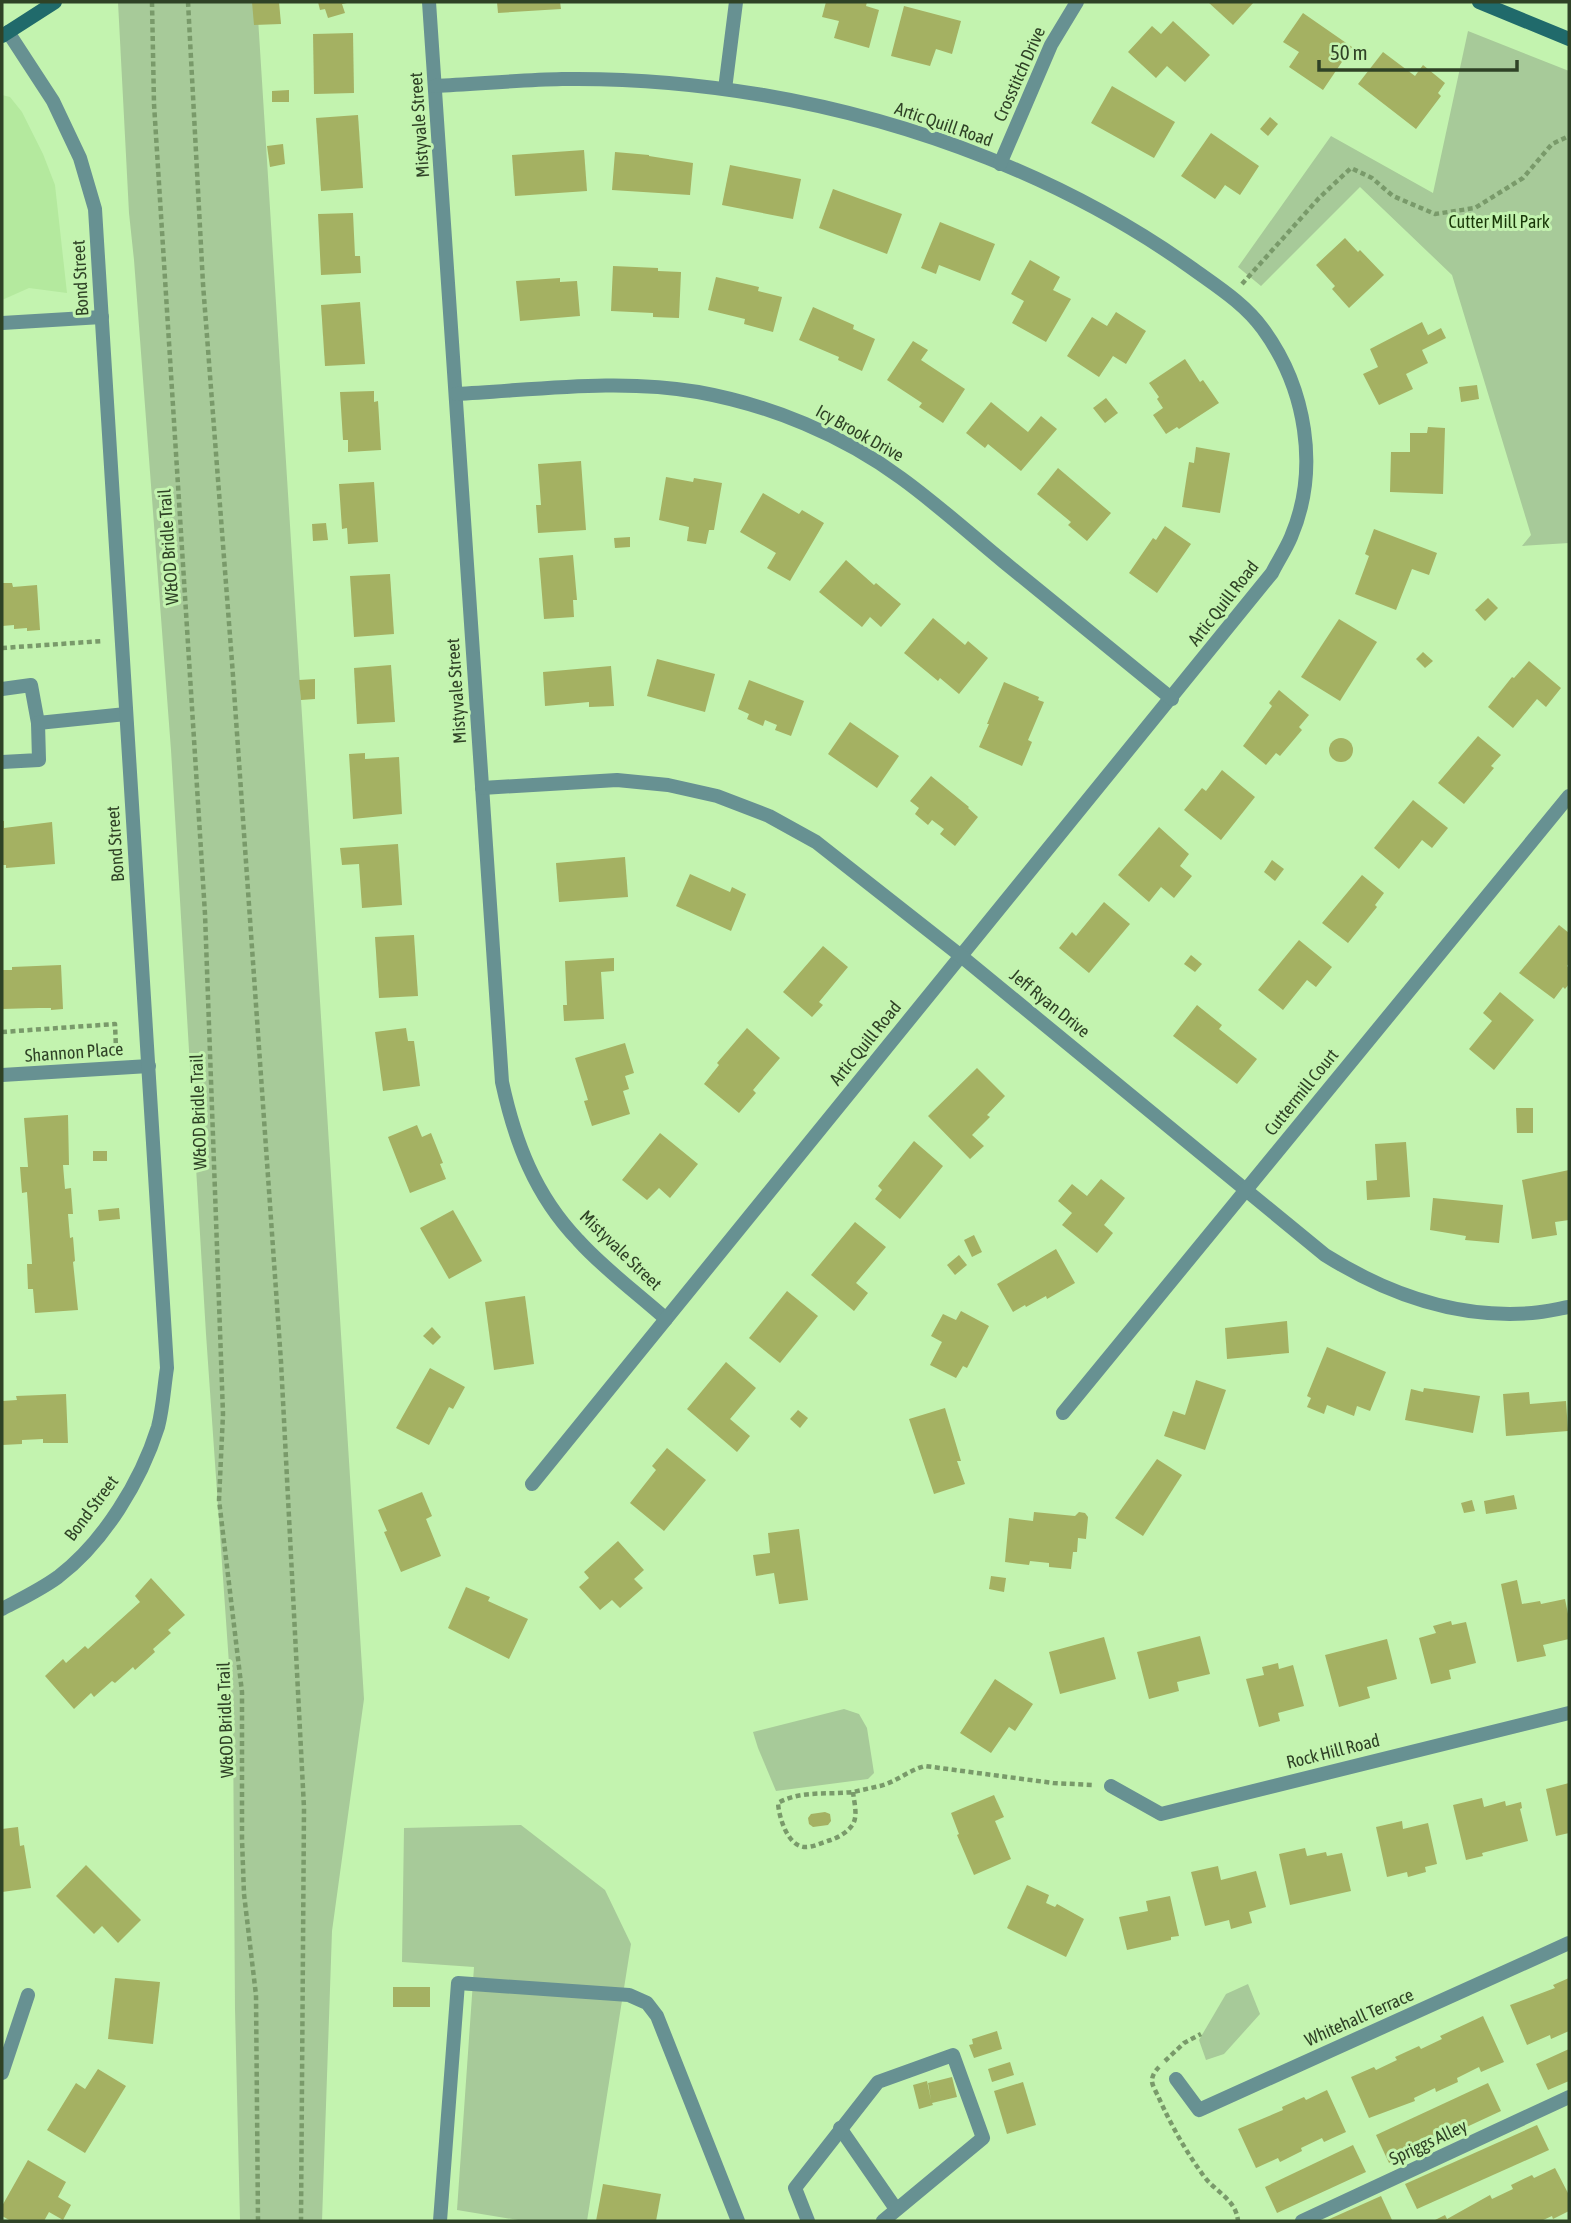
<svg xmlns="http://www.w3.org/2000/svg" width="1571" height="2223" font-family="'Asap Condensed',sans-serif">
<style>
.built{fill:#b4e99e}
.green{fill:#a7ca99}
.building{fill:#a4b162}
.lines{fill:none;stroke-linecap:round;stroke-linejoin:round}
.path{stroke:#799a6a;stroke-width:4.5;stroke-dasharray:5 3.5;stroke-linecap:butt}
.lane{stroke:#679192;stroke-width:14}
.street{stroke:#679192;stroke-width:14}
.secondary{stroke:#206a6b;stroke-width:14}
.labels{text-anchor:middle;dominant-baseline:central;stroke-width:6;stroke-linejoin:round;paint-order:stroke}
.street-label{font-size:18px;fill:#2f4226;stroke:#c3f3af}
.park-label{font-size:18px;fill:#193708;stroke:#c3f3af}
</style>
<rect width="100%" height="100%" fill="#c3f3af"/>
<path class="built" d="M2 95 10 97 22 112 43 154 55 185 67 293 29 288 2 300Z"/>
<g class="green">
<path d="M118 2H257L364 1699 332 1931 322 2221H240L235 2009 233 1721 206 1334 171 750 134 260 129 213Z"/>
<path d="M1468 31 1569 71V543L1522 546 1531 535 1452 275 1360 187 1261 286 1238 267 1331 136 1433 193Z"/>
<path d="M844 1709 859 1714 867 1728 874 1773 868 1779 776 1791 758 1748 753 1732Z"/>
<path d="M521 1825 605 1890 631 1944 587 2221H524L457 2210 474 1967 402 1962 404 1828Z"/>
<path d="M1248 1984 1260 2014 1224 2054 1206 2060 1199 2040 1226 1994Z"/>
</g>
<g class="building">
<path d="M252 2H279L281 24 254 25Z"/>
<path d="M318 2H347V3L342 4 345 13 328 18 325 9 320 10Z"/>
<path d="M497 2H560L561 9 498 13Z"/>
<path d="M826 2H867L866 6 879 10 869 48 834 38 839 21 822 17Z"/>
<path d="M1208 2H1254L1233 25Z"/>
<path d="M904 6 961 21 952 54 936 49 930 66 891 56Z"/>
<path d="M1303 13 1352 47 1323 90 1289 67 1299 52 1283 42Z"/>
<path d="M1173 21 1210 55 1185 82 1167 66 1156 78 1128 52 1152 26 1161 34Z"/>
<path d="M353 33 354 93 314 94 313 34Z"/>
<path d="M1383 52 1415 76 1423 65 1445 83 1438 93 1441 96 1416 129 1358 84Z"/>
<path d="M1112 86 1175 122 1154 158 1091 123Z"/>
<path d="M289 90V102H272V91Z"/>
<path d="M358 115 363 188 321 191 316 118Z"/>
<path d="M1270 117 1278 124 1268 136 1260 129Z"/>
<path d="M1211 133 1259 166 1240 195 1225 185 1215 199 1181 176Z"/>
<path d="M283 144 285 164 270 167 267 146Z"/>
<path d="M584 150 587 191 515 196 512 155Z"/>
<path d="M615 152 649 155V156L693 163 690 195 612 190Z"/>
<path d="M730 165 801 179 793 219 722 205Z"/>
<path d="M833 189 902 214 887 254 819 228Z"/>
<path d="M353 213 355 256H360L361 273 321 275 318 214Z"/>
<path d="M940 222 995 244 980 281 939 265 936 274 921 268Z"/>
<path d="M1345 238 1358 252 1360 250 1384 275 1349 308 1332 289 1335 286 1316 265Z"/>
<path d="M1030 260 1060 277 1053 290 1071 299 1046 342 1012 323 1024 301 1011 294Z"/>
<path d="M613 266 658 268V271L681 272 679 318 653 317V313L611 311Z"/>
<path d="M716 277 759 287 758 291 782 297 773 332 744 324 745 319 708 310Z"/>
<path d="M560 278V282L577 281 580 316 520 321 516 281Z"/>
<path d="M360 302 365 364 325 366 321 305Z"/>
<path d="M813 307 854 325 853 329 875 339 862 371 838 360 839 357 799 340Z"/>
<path d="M1116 312 1146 331 1126 364 1113 356 1099 377 1067 356 1092 317 1107 326Z"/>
<path d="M1422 322 1428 335 1441 328 1446 338 1422 350 1428 363 1406 374 1413 389 1379 405 1363 374 1378 367 1370 349Z"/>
<path d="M913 341 928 350 921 360 965 389 943 423 919 407 922 403 887 380Z"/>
<path d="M1185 359 1200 382 1203 380 1219 403 1179 429 1177 427 1166 434 1153 415 1163 408 1157 399 1159 397 1149 383Z"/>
<path d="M1477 385 1479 399 1461 402 1459 387Z"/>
<path d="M374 391V402L378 401 381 450 348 452V440H343L340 392Z"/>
<path d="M1106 398 1118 413 1105 423 1093 408Z"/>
<path d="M991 402 1028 432 1041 416 1057 429 1021 471 988 444 985 448 966 433Z"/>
<path d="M1428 427 1445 428 1443 494 1390 492 1391 452H1410V433H1427Z"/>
<path d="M1196 447 1230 453 1220 513 1182 507 1189 462 1194 463Z"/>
<path d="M581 461 586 530 538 533 536 505H541L538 464Z"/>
<path d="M1058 468 1111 513 1087 541 1068 525 1071 522 1037 494Z"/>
<path d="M666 477 693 482 694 478 722 483 714 530H709L706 544 687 541 689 527 659 520Z"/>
<path d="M374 482 378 542 348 544 347 528 342 529 339 484Z"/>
<path d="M763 493 799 514 802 510 824 523 790 581 767 568 776 553 740 532Z"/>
<path d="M326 523 328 540 313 541 312 524Z"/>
<path d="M1165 526 1191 544 1157 593 1129 573 1153 538 1156 540Z"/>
<path d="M1374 529 1437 553 1429 575 1412 569 1396 610 1355 594 1369 556 1365 554Z"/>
<path d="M630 537V547L615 548 614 538Z"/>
<path d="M573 555 577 600H573L574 617 544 619 539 558Z"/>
<path d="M846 560 874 585 876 583 901 604 881 627 870 617 862 627 819 592Z"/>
<path d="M390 574 394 634 354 637 350 576Z"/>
<path d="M2 583H12L13 587 37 585 40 630 27 631V628L14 629V625L2 626Z"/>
<path d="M1488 598 1498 608 1485 621 1475 610Z"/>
<path d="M933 618 965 645 968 641 988 658 959 694 940 678 938 681 904 653Z"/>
<path d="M1339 619 1377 642 1340 701 1301 677Z"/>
<path d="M1423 652 1433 661 1425 668 1416 659Z"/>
<path d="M657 659 715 674 705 712 647 696Z"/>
<path d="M1529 661 1561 688 1546 707 1537 699 1513 728 1488 707 1512 677 1514 678Z"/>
<path d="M391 665 395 722 357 724 354 668Z"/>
<path d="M611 666 614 706 589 707V702L545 706 543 672Z"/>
<path d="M315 679V699L301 700 299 680Z"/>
<path d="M749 680 804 701 791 736 775 730 777 725 765 720 763 726 747 719 749 714 738 709Z"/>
<path d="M1004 682 1039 697 1038 700 1044 702 1028 740 1032 742 1022 766 979 747 989 724H987Z"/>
<path d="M1279 690 1309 715 1299 727 1302 730 1280 756 1276 753 1266 765 1243 746 1272 706 1269 703Z"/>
<path d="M850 722 899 756 877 788 828 754Z"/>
<path d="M1478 736 1501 755 1491 766 1494 768 1464 804 1438 783Z"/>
<circle cx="1341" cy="750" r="12"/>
<path d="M365 753V759L399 757 402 814 353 819 349 754Z"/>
<path d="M1222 770 1255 797 1221 840 1184 810 1202 788 1206 791Z"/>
<path d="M931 776 969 807 968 808 978 817 955 846 940 834 944 829 932 820 928 825 915 814 919 808 910 801Z"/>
<path d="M1413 800 1448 828 1432 848 1422 840 1399 869 1374 848Z"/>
<path d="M2 821H4V828L52 822 55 864 6 868V865H2Z"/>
<path d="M1159 827 1189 854 1180 866 1192 876 1174 898 1161 887 1149 902 1118 875Z"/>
<path d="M398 844 402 905 362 908 359 864 342 865 340 848Z"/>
<path d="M625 857 628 897 559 902 556 863Z"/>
<path d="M1272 860 1284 869 1275 881 1264 872Z"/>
<path d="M690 874 730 892 732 887 746 894 731 931 676 906Z"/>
<path d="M1362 875 1384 893 1375 905 1377 907 1348 943 1322 923Z"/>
<path d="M1104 902 1130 924 1089 973 1059 948 1072 932 1076 936Z"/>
<path d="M1559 925 1569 933V963L1567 966 1569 968V984L1565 989 1563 987 1554 999 1519 973Z"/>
<path d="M414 935 418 996 379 998 375 937Z"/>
<path d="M1299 940 1332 967 1316 987 1307 980 1283 1010 1258 990Z"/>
<path d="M823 946 848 967 819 1002 823 1005 812 1017 783 992Z"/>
<path d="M1191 955 1202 964 1195 972 1184 964Z"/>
<path d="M614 958V971L601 972 604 1019 564 1021 563 1005H567L565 961Z"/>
<path d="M61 965 63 1009 51 1010V1008H39L2 1009V970H12V967Z"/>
<path d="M1500 992 1534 1020 1494 1070 1469 1049 1492 1021 1483 1013Z"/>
<path d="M1197 1005 1222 1025 1219 1029 1257 1059 1237 1084 1173 1036Z"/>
<path d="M406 1028 408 1041H414L420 1086 383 1091 375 1032Z"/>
<path d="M747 1028 780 1058 753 1090 756 1093 739 1113 704 1084 719 1065 717 1063Z"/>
<path d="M625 1043 634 1073 625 1076 629 1089 623 1091 630 1114 592 1126 584 1101 588 1100 575 1058Z"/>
<path d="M977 1068 1005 1096 987 1115 990 1117 972 1135 984 1146 970 1159 928 1116Z"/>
<path d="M1516 1108H1533V1133H1517Z"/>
<path d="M68 1115 69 1165H63L65 1189 71 1188 73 1214H68L70 1238 73 1237 75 1261 73 1262 78 1310 35 1313 33 1289H28L27 1264H32L27 1192 22 1193 20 1167H28L24 1118Z"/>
<path d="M417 1125 422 1137 431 1133 443 1163 440 1164 446 1179 410 1193 388 1137Z"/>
<path d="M660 1133 698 1164 670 1198 659 1188 647 1200 622 1180Z"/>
<path d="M914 1141 943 1166 900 1219 875 1199 882 1190 878 1186Z"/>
<path d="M1406 1142 1410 1197 1367 1200 1366 1181 1377 1180 1375 1144Z"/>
<rect x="93" y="1151" width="14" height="10"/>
<path d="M1569 1170V1220L1555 1222 1557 1235 1532 1239 1522 1180Z"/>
<path d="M1101 1179 1125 1198 1104 1225 1113 1233 1097 1253 1062 1225 1072 1213 1058 1201 1072 1184 1087 1196Z"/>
<path d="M1433 1198 1503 1205 1499 1243 1465 1240 1466 1236 1430 1230Z"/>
<path d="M119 1208 120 1219 99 1221 98 1210Z"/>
<path d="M453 1210 482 1261 449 1279 420 1228Z"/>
<path d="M855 1222 886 1247 856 1283 868 1293 854 1311 811 1275Z"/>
<path d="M974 1235 982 1252 972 1257 964 1240Z"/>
<path d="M1056 1249 1075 1283 1047 1299 1046 1296 1026 1307 1025 1305 1013 1312 997 1284Z"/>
<path d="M959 1255 967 1265 955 1275 947 1265Z"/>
<path d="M787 1291 818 1316 780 1363 749 1338Z"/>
<path d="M525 1296 534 1364 494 1370 485 1302Z"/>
<path d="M961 1311 989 1326 967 1368 963 1366 956 1378 930 1365 942 1342 931 1336 943 1314 956 1320Z"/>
<path d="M1287 1321 1289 1353 1227 1359 1225 1328Z"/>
<path d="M432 1327 441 1337 433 1345 423 1336Z"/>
<path d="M1327 1347 1386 1372 1370 1411 1357 1406 1354 1416 1327 1405 1324 1414 1307 1407 1311 1398 1307 1396Z"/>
<path d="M726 1362 756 1388 730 1419 750 1436 737 1452 687 1409Z"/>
<path d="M430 1368 465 1387 453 1409 449 1407 429 1445 396 1428Z"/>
<path d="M1196 1380 1226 1390 1205 1450 1164 1436 1173 1411 1185 1415Z"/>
<path d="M1424 1388 1480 1396 1473 1433 1405 1420 1411 1389 1423 1392Z"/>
<path d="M1529 1392 1530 1404 1566 1401 1568 1431 1506 1436 1503 1394Z"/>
<path d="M66 1394 68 1443H43V1439L22 1440V1444L2 1445V1401L17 1400 16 1396Z"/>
<path d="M945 1408 961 1461H957L965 1484 934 1494 909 1419Z"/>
<path d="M798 1410 808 1418 800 1428 790 1419Z"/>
<path d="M667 1448 706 1480 664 1531 630 1503 656 1470 652 1466Z"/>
<path d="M1157 1459 1182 1475 1143 1536 1115 1518Z"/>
<path d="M422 1492 432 1516 426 1519 441 1556 401 1572 384 1532 387 1531 378 1510Z"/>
<path d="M1514 1495 1517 1509 1486 1514 1484 1501Z"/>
<path d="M1472 1500 1475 1511 1464 1513 1461 1503Z"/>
<path d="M1034 1512 1075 1516 1079 1512 1085 1513 1088 1517 1086 1539 1078 1538 1077 1552H1073L1071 1569 1049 1567V1563L1030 1561 1029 1565 1005 1562 1009 1518 1033 1521Z"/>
<path d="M799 1529 808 1600 779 1604 774 1573 756 1576 753 1555 770 1553 768 1533Z"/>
<path d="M618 1541 644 1570 634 1579 643 1588 620 1608 612 1600 600 1610 579 1587 589 1578 584 1572Z"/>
<path d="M991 1576 1006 1578 1004 1592 989 1589Z"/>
<path d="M151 1578 185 1615 168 1630 171 1633 153 1649 155 1652 135 1670 133 1667 115 1683 112 1681 94 1697 91 1693 74 1709 45 1676 63 1659 66 1663 85 1646 88 1649 140 1602 135 1596Z"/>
<path d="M1517 1580 1522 1604 1540 1601 1541 1604 1565 1599 1569 1619V1639L1543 1645 1546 1656 1517 1662 1501 1584Z"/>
<path d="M466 1587 490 1597 488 1601 528 1619 509 1659 448 1628Z"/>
<path d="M1451 1621 1452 1625 1466 1622 1476 1663 1449 1670 1451 1679 1431 1684 1419 1638 1436 1633 1433 1626Z"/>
<path d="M1200 1636 1210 1674 1177 1682 1179 1691 1149 1699 1137 1652Z"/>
<path d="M1104 1637 1116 1679 1060 1694 1049 1652Z"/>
<path d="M1387 1639 1397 1679 1367 1687 1370 1698 1339 1707 1325 1655Z"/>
<path d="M1278 1663 1279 1669 1293 1665 1304 1706 1278 1713 1280 1721 1259 1727 1246 1679 1264 1675 1262 1667Z"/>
<path d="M995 1679 1033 1704 1015 1731 1009 1727 991 1753 960 1733Z"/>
<path d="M1569 1783V1833L1556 1836 1546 1789Z"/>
<path d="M994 1795 1004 1817 995 1821 1011 1859 974 1875 957 1835 959 1834 951 1813Z"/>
<path d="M1482 1798 1484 1807 1505 1801 1506 1806 1521 1802 1522 1808 1520 1809 1528 1841 1482 1853 1483 1856 1466 1860 1453 1805Z"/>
<path d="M825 1812 830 1814 831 1821 828 1825 813 1827 809 1824 808 1818 811 1814Z"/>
<path d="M1402 1821 1403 1829 1428 1823 1437 1864 1425 1867 1426 1872 1408 1877 1407 1872 1387 1877 1376 1827Z"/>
<path d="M18 1827 20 1846 24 1845 31 1888 2 1892V1829Z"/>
<path d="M1305 1848 1307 1856 1326 1852 1327 1856 1342 1853 1351 1891 1290 1905 1279 1854Z"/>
<path d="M86 1865 141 1920 118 1943 102 1926 94 1934 56 1896Z"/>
<path d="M1218 1866 1221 1880 1256 1871 1266 1907 1249 1912 1252 1923 1231 1929 1229 1920 1205 1926 1191 1872Z"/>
<path d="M1027 1885 1049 1895 1046 1903 1055 1907 1057 1904 1084 1919 1066 1957 1007 1928Z"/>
<path d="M1170 1896 1179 1936 1171 1937V1940L1127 1950 1119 1917 1148 1911 1146 1901Z"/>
<path d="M115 1978 160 1982 153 2044 108 2039Z"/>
<path d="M1569 1978V2031L1551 2039 1550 2035 1527 2045 1510 2005 1555 1988 1553 1985Z"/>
<rect x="393" y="1987" width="37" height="20"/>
<path d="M1483 2016 1504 2062 1481 2072 1479 2067 1457 2078 1458 2082 1436 2092 1435 2088 1414 2098 1415 2101 1369 2118 1351 2077 1374 2067 1376 2070 1397 2060 1395 2057 1419 2046 1421 2049 1442 2039 1440 2036Z"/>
<path d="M997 2031 1002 2049 974 2058 969 2045 973 2044 972 2039Z"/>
<path d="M1569 2049V2081L1548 2090 1536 2064Z"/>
<path d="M1010 2062 1014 2075 992 2082 988 2069Z"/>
<path d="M98 2069 126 2086 85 2153 47 2130 76 2083 85 2089Z"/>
<path d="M952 2077 957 2097 932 2103 933 2105 919 2109 913 2085 927 2081 931 2100 928 2083Z"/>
<path d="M1023 2082 1036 2125 1007 2134 994 2091Z"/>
<path d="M1488 2083 1501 2111 1389 2163 1376 2135Z"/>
<path d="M1327 2090 1346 2132 1324 2142 1322 2138 1301 2148 1302 2151 1280 2162 1278 2158 1256 2168 1238 2129 1283 2110 1282 2107 1304 2097 1306 2100Z"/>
<path d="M1537 2125 1549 2150 1417 2209 1405 2184Z"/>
<path d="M1353 2145 1366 2172 1277 2213 1265 2187Z"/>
<path d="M28 2160 66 2182 58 2197 71 2205 63 2220 49 2212 44 2221H11L2 2216V2206Z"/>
<path d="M1555 2168 1569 2195V2211L1553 2219 1552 2216 1541 2221H1433L1445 2215 1447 2219 1490 2195 1492 2199 1513 2189 1511 2185 1532 2175 1534 2178Z"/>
<path d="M603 2184 661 2194 656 2221H596Z"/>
<path d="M1381 2196 1392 2220 1325 2221Z"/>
</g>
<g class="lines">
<g class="path">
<path d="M152 2 154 104 205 914 223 1414 219 1500 242 1692V1839L244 1894 256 1995 258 2221"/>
<path d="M188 2 203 284 232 662 281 1362 304 1808 301 2221"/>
<path d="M1242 284 1319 198 1351 168 1372 178 1393 196 1435 214 1475 208 1523 178 1552 144 1569 136"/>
<path d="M2 648 103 641"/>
<path d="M2 1032 115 1024 116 1049"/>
<path d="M853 1792C854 1802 858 1815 853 1824 848 1832 839 1837 831 1840 823 1842 812 1848 804 1847 787 1845 779 1817 778 1803 801 1790 828 1795 853 1792 862 1790 871 1788 880 1786 896 1782 909 1770 925 1766L1053 1783 1094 1785"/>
<path d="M1165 2061 1184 2043 1201 2034"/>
<path d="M1159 2067C1156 2070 1152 2075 1152 2081 1152 2085 1156 2092 1158 2096 1171 2125 1185 2150 1203 2175 1215 2192 1236 2199 1238 2221"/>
</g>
<g class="lane">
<path d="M2 689 31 685 38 723 39 760 2 762"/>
<path d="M840 2128 896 2209"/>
<path d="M440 2221 458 1983 629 1995 647 2003 657 2016 738 2221"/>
<path d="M808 2221 795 2188 878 2082 953 2055 983 2138 883 2221"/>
<path d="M1302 2221 1569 2097"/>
</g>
<g class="street">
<path d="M429 2 502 1082C515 1142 535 1195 578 1240 604 1269 637 1293 666 1319"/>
<path d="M435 86C477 84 520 80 562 79 629 78 698 84 763 95 915 121 1067 179 1193 269 1218 287 1245 304 1263 329 1306 388 1320 469 1291 537 1286 549 1278 561 1272 573L532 1484"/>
<path d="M725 89 736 2"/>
<path d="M1000 164 1051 45 1077 2"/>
<path d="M2 323 102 317"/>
<path d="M456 394C536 390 619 378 698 392 770 405 843 435 901 478 937 504 970 534 1004 562 1060 607 1116 653 1172 699"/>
<path d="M38 723 126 714"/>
<path d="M482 788 617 780 668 785 717 796 769 816 816 842 961 956 1325 1255C1387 1294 1457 1319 1532 1313 1544 1312 1557 1309 1569 1307"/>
<path d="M2 1075 149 1066"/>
<path d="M1063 1413 1569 796"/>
<path d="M2 1609C21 1599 40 1590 58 1577 104 1542 141 1481 158 1427 163 1408 164 1387 167 1368L95 209 80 158 53 101 8 32"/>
<path d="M1111 1786 1161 1814 1569 1713"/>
<path d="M2 2073 28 1995"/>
<path d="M1176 2079 1199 2110 1569 1943"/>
</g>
<g class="secondary">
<path d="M1479 2 1569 39"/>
<path d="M2 36 55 2"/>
</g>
</g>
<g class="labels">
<g class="street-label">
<text transform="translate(1019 74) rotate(-66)">Crosstitch Drive</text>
<text transform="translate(944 124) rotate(19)">Artic Quill Road</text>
<text transform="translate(419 125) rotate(-94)">Mistyvale Street</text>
<text transform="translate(80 278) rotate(-93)">Bond Street</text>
<text transform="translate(860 433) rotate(29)">Icy Brook Drive</text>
<text transform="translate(168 547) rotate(-94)">W&amp;OD Bridle Trail</text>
<text transform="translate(1223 603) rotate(-52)">Artic Quill Road</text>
<text transform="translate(456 691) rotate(-94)">Mistyvale Street</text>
<text transform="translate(115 844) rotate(-94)">Bond Street</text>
<text transform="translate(1050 1003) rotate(39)">Jeff Ryan Drive</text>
<text transform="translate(865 1043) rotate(-51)">Artic Quill Road</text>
<text transform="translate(74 1052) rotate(-4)">Shannon Place</text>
<text transform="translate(1301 1092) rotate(-51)">Cuttermill Court</text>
<text transform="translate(198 1112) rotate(-92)">W&amp;OD Bridle Trail</text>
<text transform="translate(621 1250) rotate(44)">Mistyvale Street</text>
<text transform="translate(91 1508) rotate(-53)">Bond Street</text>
<text transform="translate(225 1720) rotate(-92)">W&amp;OD Bridle Trail</text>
<text transform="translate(1333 1751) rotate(-14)">Rock Hill Road</text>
<text transform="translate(1359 2017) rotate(-24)">Whitehall Terrace</text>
<text transform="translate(1428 2142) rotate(-25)">Spriggs Alley</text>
</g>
<g class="park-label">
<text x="1499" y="221">Cutter Mill Park</text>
</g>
</g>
<rect width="1571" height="2223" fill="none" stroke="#2f4226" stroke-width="7"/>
<path d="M1319 60v10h198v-10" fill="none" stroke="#2f4226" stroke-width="3.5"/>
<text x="1330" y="60" font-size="21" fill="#2f4226" stroke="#c3f3af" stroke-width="5" paint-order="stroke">50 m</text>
</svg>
